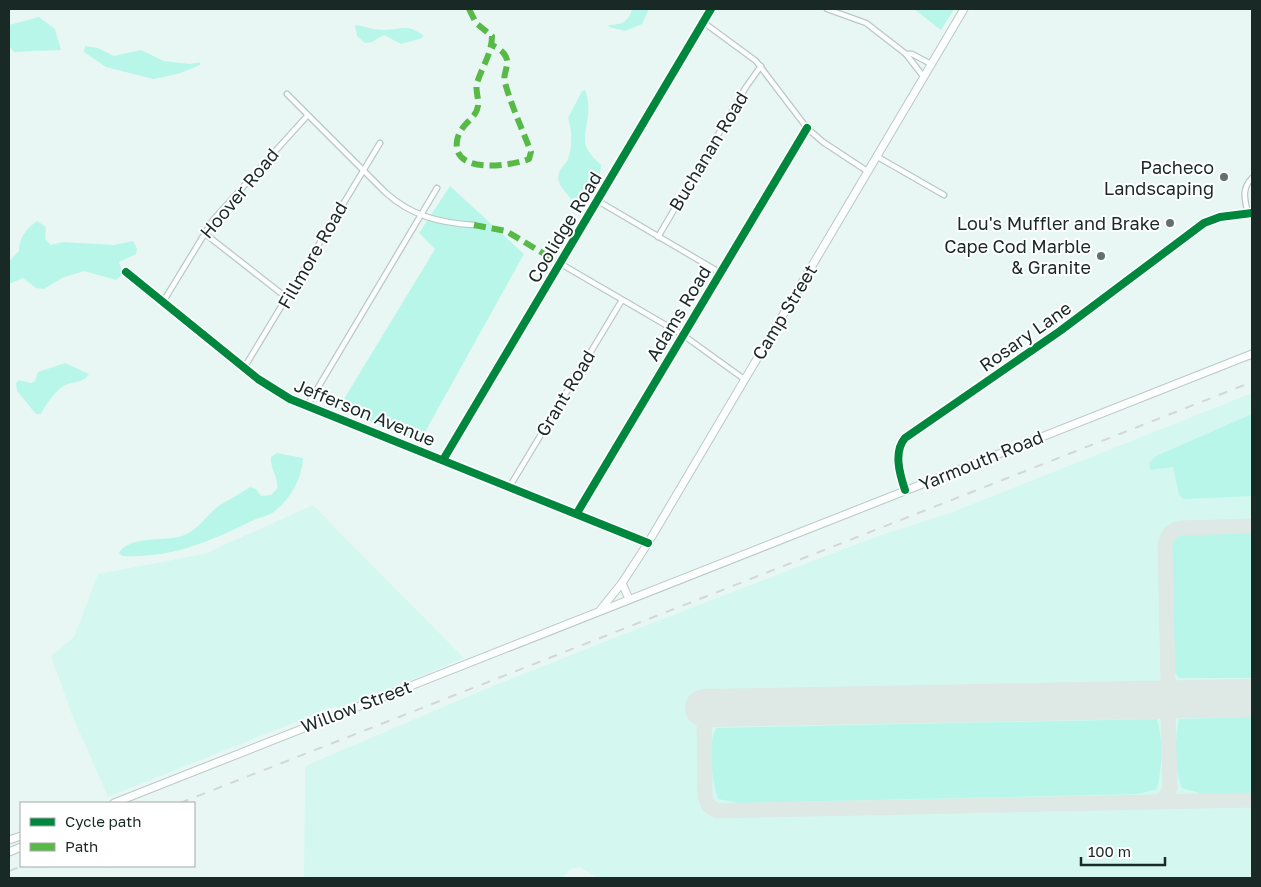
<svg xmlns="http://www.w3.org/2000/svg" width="1261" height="887" font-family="'Golos Text',sans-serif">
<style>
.built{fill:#d4f8f0}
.green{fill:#b8f6ea}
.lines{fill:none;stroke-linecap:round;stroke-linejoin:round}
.taxiway{stroke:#dee8e5;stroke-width:15}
.runway{stroke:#dee8e5;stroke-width:38}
.minor-casing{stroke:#bac8c5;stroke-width:7}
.secondary-casing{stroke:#bac8c5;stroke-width:9}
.minor{stroke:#fcfefd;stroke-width:4.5}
.secondary{stroke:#fcfefd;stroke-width:7}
.rail{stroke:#d3d8d6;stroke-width:2;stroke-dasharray:9 9;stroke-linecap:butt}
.quiet{stroke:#58b947;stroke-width:6;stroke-dasharray:12 6;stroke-linecap:butt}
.cycleway-casing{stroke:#fff;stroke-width:11}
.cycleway{stroke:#00873e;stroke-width:8}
.poi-dot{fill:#61716e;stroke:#fff;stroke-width:2}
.labels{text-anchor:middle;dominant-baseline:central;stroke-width:4;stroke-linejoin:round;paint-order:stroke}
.street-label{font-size:18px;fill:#182926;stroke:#fff}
.poi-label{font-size:18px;fill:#182926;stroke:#fff;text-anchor:end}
</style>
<rect width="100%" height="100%" fill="#e9f7f4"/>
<g class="built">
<path d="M1252 393V878H598L579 867 570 869 563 878H304L305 766 483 690 647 625 875 537 950 513Z"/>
<path d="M313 505 464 658 339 710 336 706 108 797 72 715 51 656 74 637 98 574 204 554Z"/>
</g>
<g class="green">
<path d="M632 9H649L642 24 625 31 609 27 608 25C621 25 629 22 632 9Z"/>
<path d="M914 9H954L941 30Z"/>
<path d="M39 17 55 29 61 50 14 52 9 46V25Z"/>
<path d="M355 25C365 26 373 30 383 30 401 30 407 23 424 36L420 39 401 44 384 35 372 42 365 43 357 36Z"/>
<path d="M85 46 98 48 114 56 141 50 164 61 190 64 200 62V65L178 74 153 79 106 67 84 52Z"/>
<path d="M585 90C594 111 582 130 586 146 589 154 596 160 601 165 601 177 591 204 578 207 574 202 560 187 559 182 556 172 562 168 567 161 573 150 572 130 568 118L582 91Z"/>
<path d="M450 186 524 254 420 441 338 409 435 249 419 233Z"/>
<path d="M37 221 46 227 45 239 51 245 63 242 114 245 133 241 137 249 136 254 119 262 123 274 116 280 84 271 62 278 44 289 36 288 23 278 9 284V261L19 251C19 238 26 229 37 221Z"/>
<path d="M65 363 89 374C83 383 76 381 68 384 58 387 46 404 41 414H36L17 391 16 383 19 380 31 383 35 381 38 372Z"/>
<path d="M1252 414V496L1184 499 1179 495 1173 467 1150 470 1149 463 1156 456Z"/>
<path d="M277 453 303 458C302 479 291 498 275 511 269 516 260 517 254 520 208 542 174 558 122 556L119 553C129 536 161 541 178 537 197 533 205 516 220 505 230 499 241 493 250 487L256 489 261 496 271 495 277 489C279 477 270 470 271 457Z"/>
<path d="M1252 531V678H1179L1174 672 1173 660 1171 539C1180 527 1236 532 1252 531Z"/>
<path d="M1252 717V794H1203L1182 788C1173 767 1175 740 1179 719Z"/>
<path d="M1157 719C1164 743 1162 765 1157 789L1138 794 739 803 718 799C712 777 706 749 716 728Z"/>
</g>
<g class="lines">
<g class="taxiway">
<path d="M1168 681 1173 692 1184 699"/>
<path d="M1151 700 1162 693 1168 681 1165 547C1166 537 1170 530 1181 528L1252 526"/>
<path d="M1151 700 1162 704 1168 714 1170 788 1166 797 1158 802"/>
<path d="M704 708 705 797 709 806 717 811 1252 800"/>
</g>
<path class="runway" d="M704 708 1252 698"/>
<defs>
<g id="minor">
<path d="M827 9 866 23 906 54 923 76"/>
<path d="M703 22 756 61 807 128 823 142 867 171"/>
<path d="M906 54H912L931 64"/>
<path d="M287 94 385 192C411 216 440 223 474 225"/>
<path d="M876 156 944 195"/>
<path d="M598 201 719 272"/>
<path d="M1248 214C1245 200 1241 189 1252 178"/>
<path d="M204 233 287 298"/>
<path d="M658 237 746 87 761 66"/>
<path d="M561 264 683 335 744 379"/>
<path d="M126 272 258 379 290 399 648 543"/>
<path d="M163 302 213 220 307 116"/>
<path d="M244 368 380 143"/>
<path d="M307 406 437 188"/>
<path d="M443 460 711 9"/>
<path d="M510 486 622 300"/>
<path d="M905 490C900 475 893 452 905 438L1060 331 1204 223 1220 217 1252 213"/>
<path d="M577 513 807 128"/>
</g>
<g id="secondary">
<path d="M622 583 629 599"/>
<path d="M601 609 622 583 648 543 964 9"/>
<path d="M114 803 1252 354"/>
<path d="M9 840 21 836"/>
<path d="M9 852 21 847"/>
</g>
</defs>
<use href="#minor" class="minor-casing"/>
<use href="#secondary" class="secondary-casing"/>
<use href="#minor" class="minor"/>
<use href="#secondary" class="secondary"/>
<g class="rail">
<path d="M180 803 1252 382"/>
<path d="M9 871 22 866"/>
</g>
<g class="quiet">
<path d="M469 9 476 23 492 36C492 53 482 67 477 83 475 90 479 98 478 106 476 120 460 123 457 141 452 175 511 166 529 159L531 152C522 129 512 107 505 83 502 74 510 66 506 57 504 51 497 48 492 45"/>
<path d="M474 225 506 231 561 264"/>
</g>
<defs>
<g id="cycleway">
<path d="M126 272 258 379 290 399 648 543"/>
<path d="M443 460 711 9"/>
<path d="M905 490C900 475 893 452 905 438L1060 331 1204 223 1220 217 1252 213"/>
<path d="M577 513 807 128"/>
</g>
</defs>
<use href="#cycleway" class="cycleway-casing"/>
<use href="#cycleway" class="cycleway"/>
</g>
<g class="poi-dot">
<circle cx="1224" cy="177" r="5"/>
<circle cx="1170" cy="223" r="5"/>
<circle cx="1101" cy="256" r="5"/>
</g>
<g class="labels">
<g class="street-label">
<text transform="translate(708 151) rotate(-59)">Buchanan Road</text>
<text transform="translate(239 193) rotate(-50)">Hoover Road</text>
<text transform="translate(564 227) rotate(-59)">Coolidge Road</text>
<text transform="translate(312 255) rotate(-60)">Fillmore Road</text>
<text transform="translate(784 312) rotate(-59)">Camp Street</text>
<text transform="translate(678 313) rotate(-59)">Adams Road</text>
<text transform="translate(1025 336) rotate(-35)">Rosary Lane</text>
<text transform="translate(565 393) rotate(-59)">Grant Road</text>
<text transform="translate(365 412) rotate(22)">Jefferson Avenue</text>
<text transform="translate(981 460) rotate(-22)">Yarmouth Road</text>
<text transform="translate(356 706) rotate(-21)">Willow Street</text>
</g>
<g class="poi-label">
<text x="1214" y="167">Pacheco<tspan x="1214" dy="21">Landscaping</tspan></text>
<text x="1160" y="223">Lou's Muffler and Brake</text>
<text x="1091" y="246">Cape Cod Marble<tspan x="1091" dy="21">&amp; Granite</tspan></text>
</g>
</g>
<rect width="1261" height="887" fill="none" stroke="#182926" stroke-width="20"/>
<rect x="20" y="802" width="175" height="65" fill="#ffffff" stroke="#a3a9a8"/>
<rect x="30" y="818" width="25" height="8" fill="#00873e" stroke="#a3a9a8"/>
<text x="65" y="827" font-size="15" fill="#182926">Cycle path</text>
<rect x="30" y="843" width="25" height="8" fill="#58b947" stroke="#a3a9a8"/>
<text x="65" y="852" font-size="15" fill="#182926">Path</text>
<path d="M1081 857v8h84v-8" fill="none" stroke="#182926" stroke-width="2.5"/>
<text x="1088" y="857" font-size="15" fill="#182926" stroke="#ffffff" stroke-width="4" paint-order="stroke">100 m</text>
</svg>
